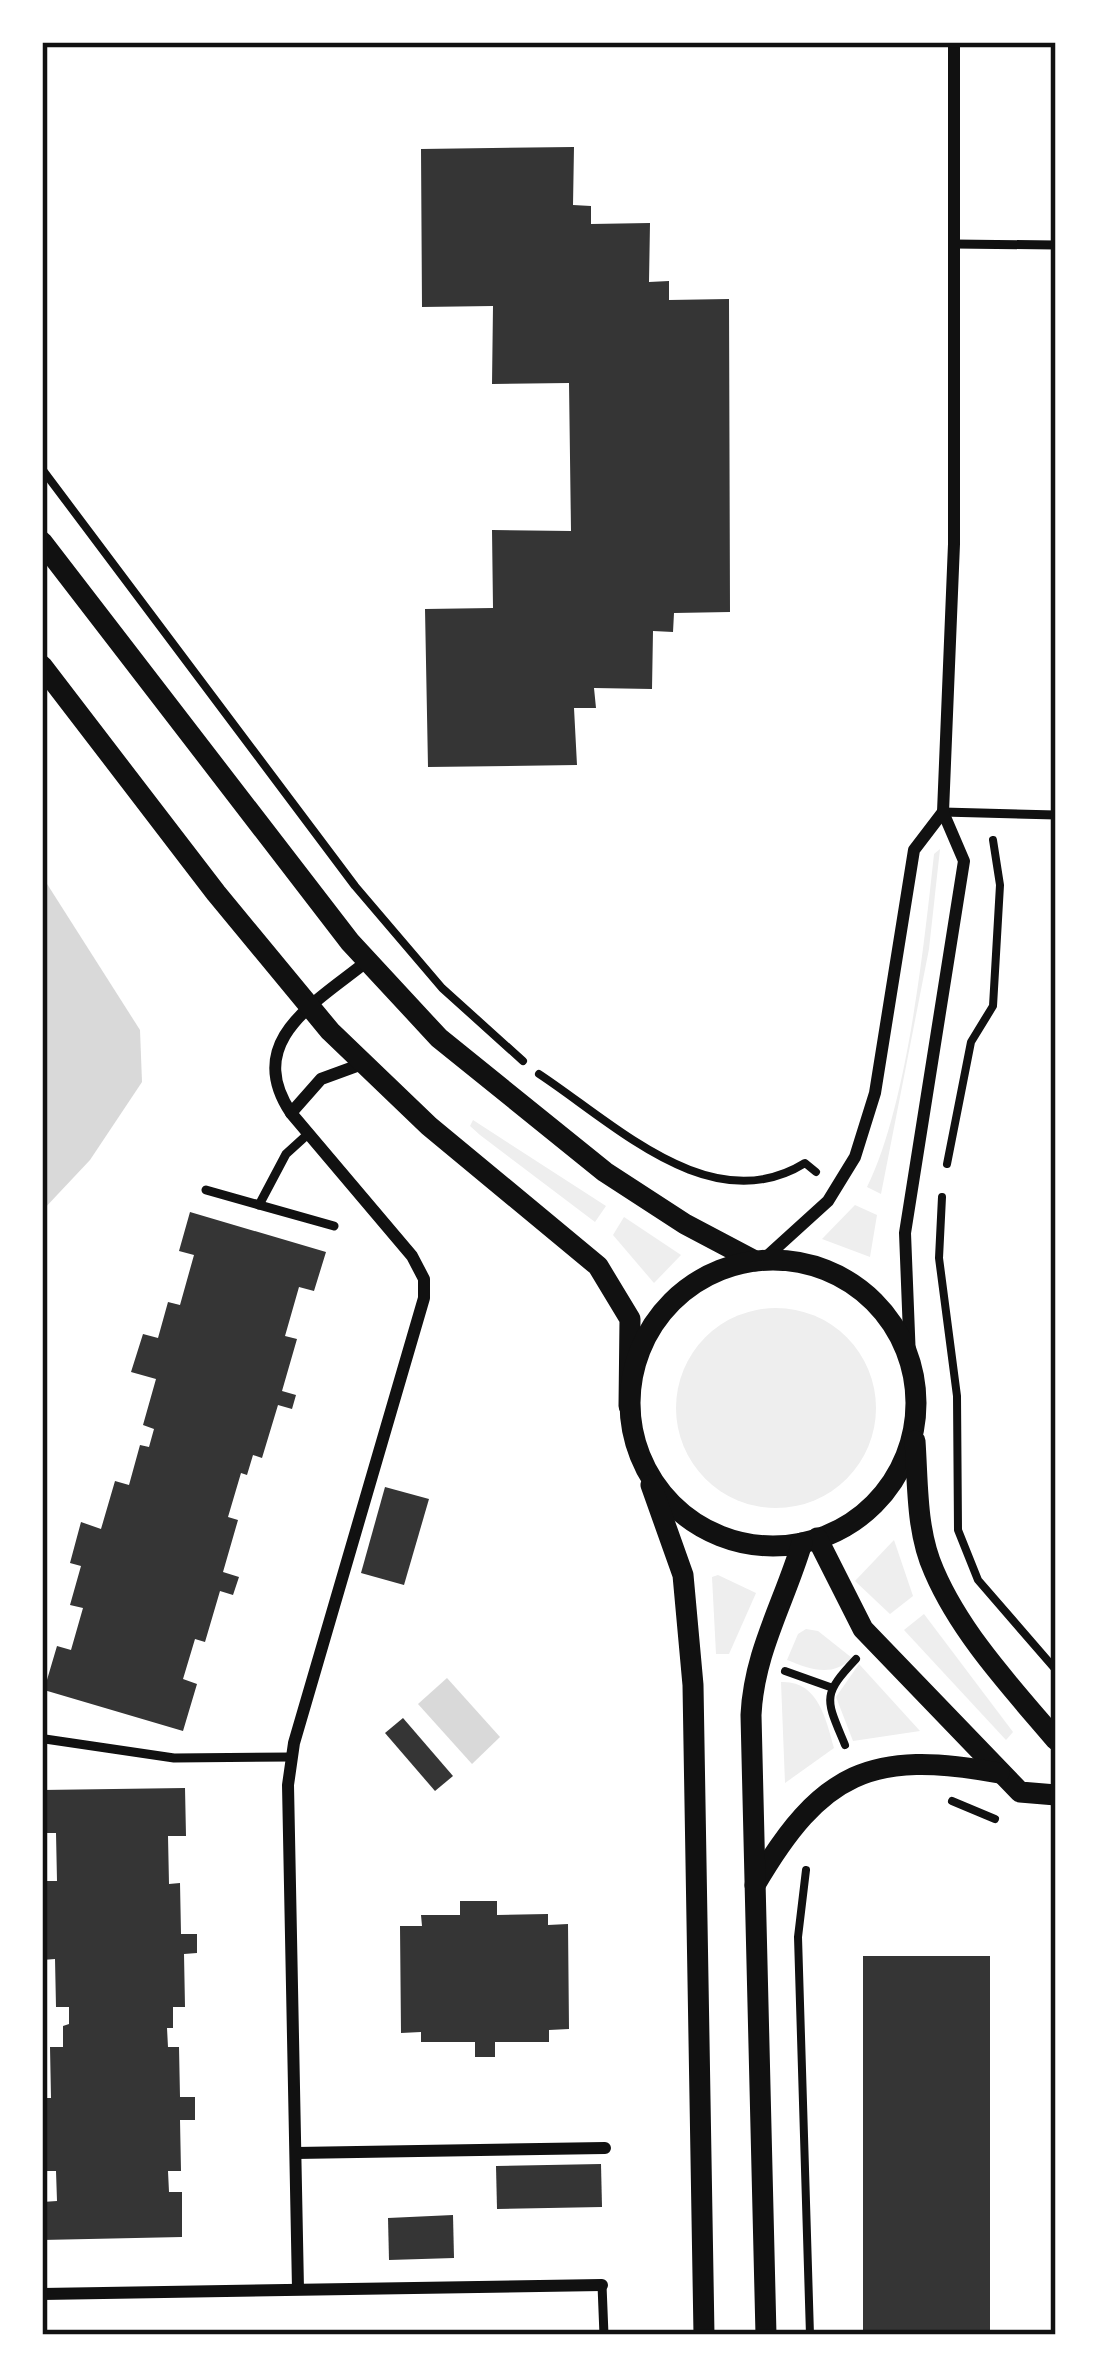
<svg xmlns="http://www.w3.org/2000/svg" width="1098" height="2377" font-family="Quicksand,sans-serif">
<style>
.green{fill:#eee}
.water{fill:#d9d9d9}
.building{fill:#353535}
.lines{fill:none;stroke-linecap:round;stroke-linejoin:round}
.path{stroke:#111;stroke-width:8}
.service{stroke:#111;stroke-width:9}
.minor{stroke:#111;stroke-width:12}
.tertiary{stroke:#111;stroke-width:21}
.neatline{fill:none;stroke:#111;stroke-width:4.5}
</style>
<rect width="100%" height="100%" fill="#fff"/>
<g class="green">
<path d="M940 849 929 949 881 1194 867 1187C907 1107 924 946 934 854Z"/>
<path d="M473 1120 606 1206 595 1222 480 1135 470 1126Z"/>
<path d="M855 1205 877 1215 870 1257 822 1239Z"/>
<path d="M624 1217 681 1255 654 1283 613 1235Z"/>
<circle cx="776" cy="1408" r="100"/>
<path d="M894 1540 913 1596 890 1614 855 1581Z"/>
<path d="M718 1575 756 1593 729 1654H716L712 1577Z"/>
<path d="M924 1614 1013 1732 1006 1740 904 1630Z"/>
<path d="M806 1629 818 1631 852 1658C832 1678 810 1669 787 1660L798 1634Z"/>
<path d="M859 1664 920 1731 853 1741 836 1697Z"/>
<path d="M781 1682C818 1680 826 1719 834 1748L785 1783Z"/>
</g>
<g class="water">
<path d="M42 876 140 1030 142 1082 90 1160 42 1211Z"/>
<path d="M447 1678 500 1737 472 1764 418 1704Z"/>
</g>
<g class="building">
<path d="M574 147 573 205 591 206V224L650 223 649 282 669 281V300L729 299 730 612 674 613 673 632 653 631 652 689 594 688 596 708H574L577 765 428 767 425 609 493 608 492 530 571 531 569 383 492 384 493 306 422 307 421 149Z"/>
<path d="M190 1212 326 1252 314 1291 299 1287 285 1336 297 1339 282 1391 296 1395 292 1409 278 1405 262 1458 253 1455 247 1475 241 1473 228 1517 238 1520 223 1572 239 1577 233 1595 220 1591 205 1642 195 1639 183 1679 197 1684 183 1731 44 1690 57 1646 71 1650 83 1608 70 1605 81 1566 70 1563 81 1522 101 1529 115 1481 129 1485 140 1445 149 1447 154 1429 143 1425 156 1379 131 1372 143 1334 158 1338 168 1302 180 1305 194 1255 179 1251Z"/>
<path d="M385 1487 429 1499 404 1585 361 1573Z"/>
<path d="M403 1718 453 1776 435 1791 385 1733Z"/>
<path d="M185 1788 186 1836H168L169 1884 180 1883 181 1934H197V1953L184 1954 185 2007H173V2028H167L168 2047H179L180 2097H195V2120H180L181 2171H168L169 2192H182V2237L42 2240V2202L57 2201 56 2171H44L42 2098H51L50 2047H63V2026L69 2024V2007H56L55 1959 42 1960 43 1881H57L56 1833H42V1790Z"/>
<path d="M460 1901H497V1915L548 1914V1925L568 1924 569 2029 549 2030V2042H495V2057H475V2042H421V2032L401 2033 400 1926H422L421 1915H460Z"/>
<rect x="863" y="1956" width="127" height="379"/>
<path d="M601 2164 602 2207 497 2209 496 2166Z"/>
<path d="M453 2215 454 2258 389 2260 388 2218Z"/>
</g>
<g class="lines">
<g class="path">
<path d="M42 469 355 886 442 988 523 1061"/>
<path d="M539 1074C615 1124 712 1221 805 1163L816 1172"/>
<path d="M947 1164 971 1042 993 1006 1000 885 993 840"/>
<path d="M942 1197 939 1258 957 1396 958 1530 978 1580 1056 1670"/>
<path d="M785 1671 830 1687"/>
<path d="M845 1745C826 1699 821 1696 856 1659"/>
<path d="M952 1801 995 1819"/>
<path d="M806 1870 798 1937 810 2335"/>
</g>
<g class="service">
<path d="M954 244 1056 245"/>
<path d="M943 812 1056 815"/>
<path d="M206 1190 334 1226"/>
<path d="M259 1205 286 1154 308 1134"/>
<path d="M45 1739 174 1758 292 1757"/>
<path d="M602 2285 604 2335"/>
</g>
<g class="minor">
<path d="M291 1113 321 1079 362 1064"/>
<path d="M763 1260 828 1201 855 1157 875 1093 914 850 943 812"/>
<path d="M910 1359 905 1233 964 861 943 812 954 544V42"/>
<path d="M296 2153 605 2148"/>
<path d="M298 2289 288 1785 294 1743 424 1298V1279L412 1256 291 1113C243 1041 315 1003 366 962"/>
<path d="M42 2294 602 2285"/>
</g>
<g class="tertiary">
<path d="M42 542 350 942 439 1038 605 1172 685 1224 755 1261"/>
<path d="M42 666 216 893 330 1031 429 1126 598 1266 630 1319 629 1406"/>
<circle cx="773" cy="1403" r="143"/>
<path d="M915 1441C918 1484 916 1531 934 1571 961 1634 1012 1688 1056 1740"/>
<path d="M651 1485 683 1575 693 1685 704 2335"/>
<path d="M817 1538 863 1629 1020 1792 1056 1795"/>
<path d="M755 1885C821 1772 871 1749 999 1773"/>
<path d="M766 2335 751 1715C754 1652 784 1603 802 1543"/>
</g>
</g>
<rect width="1098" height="2377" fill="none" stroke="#ffffff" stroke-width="90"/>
<rect x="45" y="45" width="1008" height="2287" class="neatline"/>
</svg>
